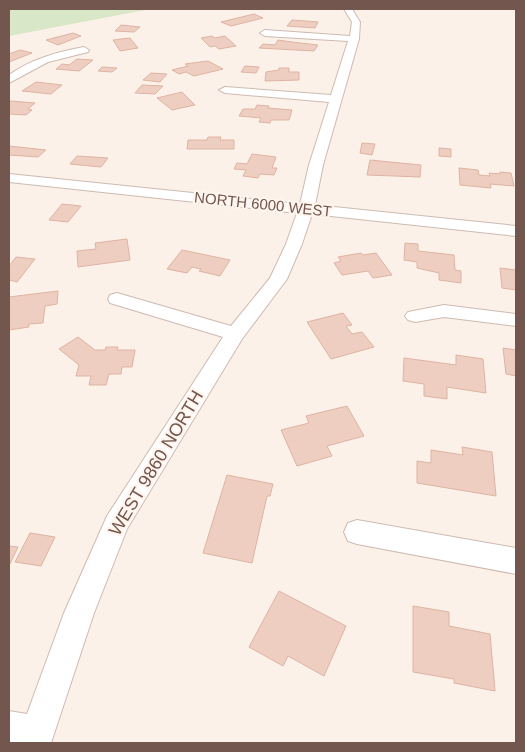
<svg xmlns="http://www.w3.org/2000/svg" width="525" height="752" font-family="Helvetica,sans-serif">
<style>
.green{fill:#d8e7c7}
.building{fill:#eecec1;stroke:#dfb3a3}
.lines{fill:none;stroke-linecap:round;stroke-linejoin:round}
.minor-casing{stroke:#cebab2;stroke-width:2}
.minor{fill:#fff;fill-rule:evenodd}
.labels{text-anchor:middle;dominant-baseline:central;stroke-width:4.5;stroke-linejoin:round;paint-order:stroke}
.far-street-label{font-size:15px;fill:#73564e;stroke:#fef5ee}
.street-label{font-size:18px;fill:#73564e;stroke:#fef5ee}
</style>
<rect width="100%" height="100%" fill="#fbf1e8"/>
<path class="green" d="M9 9H150L9 36Z"/>
<g class="building">
<path d="M254 14 263 18 231 26 221 22Z"/>
<path d="M292 20 306 21 318 22 315 28 287 26Z"/>
<path d="M121 25 140 27 134 32 115 31Z"/>
<path d="M73 33 81 36 58 45 46 40Z"/>
<path d="M212 36 215 38 225 36 236 46 219 49 215 46 210 47 201 38Z"/>
<path d="M130 38 138 48 120 51 113 40Z"/>
<path d="M278 40 292 42 318 45 314 51 259 48 263 44 275 45Z"/>
<path d="M20 50 32 53 9 62V54Z"/>
<path d="M77 59 93 60 79 71 56 69 62 64 69 65Z"/>
<path d="M208 61 223 69 194 76 186 72 179 74 172 70 188 66 185 64Z"/>
<path d="M245 66 259 67 256 73 241 72Z"/>
<path d="M102 67 117 68 112 72 98 71Z"/>
<path d="M279 68H289V72H299V80L265 81 266 72 279 70Z"/>
<path d="M151 73 167 74 160 82 143 80Z"/>
<path d="M36 82 62 85 51 94 22 91Z"/>
<path d="M142 85 163 86 155 94 135 93Z"/>
<path d="M182 92 195 105 172 110 157 98Z"/>
<path d="M11 101 35 103 28 109 32 110 26 115 9 114V103Z"/>
<path d="M257 105 269 106 268 108 292 110 289 120H271L270 123 259 122 261 118 239 116 243 109H255Z"/>
<path d="M208 137H221L220 140H234V149H187L188 140H207Z"/>
<path d="M362 143 375 144 372 155 360 153Z"/>
<path d="M9 146 46 150 38 157 9 155Z"/>
<path d="M439 148 451 149V157L439 156Z"/>
<path d="M252 154 276 157 272 168H277L274 175 260 174 258 178 243 176 246 170 234 169 237 163 247 164Z"/>
<path d="M77 156 108 158 101 167 70 164Z"/>
<path d="M370 160 421 165 420 177 367 175Z"/>
<path d="M459 168 478 170 479 175 490 176 489 173 500 174V172L511 173 514 186 490 184 491 188 460 185Z"/>
<path d="M62 204 81 206 68 222 49 220Z"/>
<path d="M127 239 130 260 78 267 77 251 96 249 95 243Z"/>
<path d="M405 243 418 244V251L454 255 455 270 461 271V283L439 280V273L417 268V262L404 260Z"/>
<path d="M182 250 230 260 220 276 199 271 201 269 192 267 187 273 167 269Z"/>
<path d="M361 253 363 255 376 253 392 275 373 278 368 271 342 275 334 263 341 261 338 257Z"/>
<path d="M16 257 35 259 17 282 9 280V266Z"/>
<path d="M500 268 516 270V290L502 288Z"/>
<path d="M58 291 57 304 45 306 43 323 29 324V327L9 330V297Z"/>
<path d="M343 313 352 325 346 326 352 334 362 332 374 347 331 359 307 322Z"/>
<path d="M78 337 95 350H105L106 347H118L117 350H135L132 367H122L121 374H109L106 385H89L91 376H76L79 365 59 349Z"/>
<path d="M503 348 516 350V376L506 374Z"/>
<path d="M456 355 483 359 486 393 447 387V399L424 396V384L403 381 404 358 456 365Z"/>
<path d="M347 406 364 436 327 446 332 456 297 466 281 430 309 423 306 416Z"/>
<path d="M462 447 492 452 496 496 417 483V461L431 463V450L463 455Z"/>
<path d="M227 475 273 484 270 496H267L252 563 203 553Z"/>
<path d="M30 533 55 537 41 566 15 562Z"/>
<path d="M9 546 18 547 9 566Z"/>
<path d="M279 591 346 626 324 676 288 656 283 666 249 647Z"/>
<path d="M413 606 449 612V626L490 634 495 691 454 683V679L413 672Z"/>
</g>
<g class="lines">
<defs>
<g id="minor">
<path d="M344 9H352L360 22 359 39 323 165 315 205 516 226V236L312 214 302 244 287 279 242 339 127 529 94 613 51 743H9V711L27 714 64 613 107 516 223 337 110 303 108 299 110 295 117 293 231 326 270 278 286 244 297 213 9 182V174L300 204 309 165 329 102 225 93 219 90 225 87 331 95 348 41 265 36 260 33 265 30 350 36 352 22Z"/>
<path d="M84 47 89 50 88 52 48 62 9 83V75C31 59 57 52 84 47Z"/>
<path d="M444 305 516 314V326L444 317 415 322 408 320 405 316 408 312Z"/>
<path d="M357 520 516 548V574L357 544 348 541 344 532 348 523Z"/>
</g>
</defs>
<use href="#minor" class="minor-casing"/>
<use href="#minor" class="minor"/>
</g>
<g class="labels">
<g class="far-street-label">
<text transform="translate(263 204) rotate(6)">NORTH 6000 WEST</text>
</g>
<g class="street-label">
<text transform="translate(156 463) rotate(-59)">WEST 9860 NORTH</text>
</g>
</g>
<rect width="525" height="752" fill="none" stroke="#73564e" stroke-width="20"/>
</svg>
